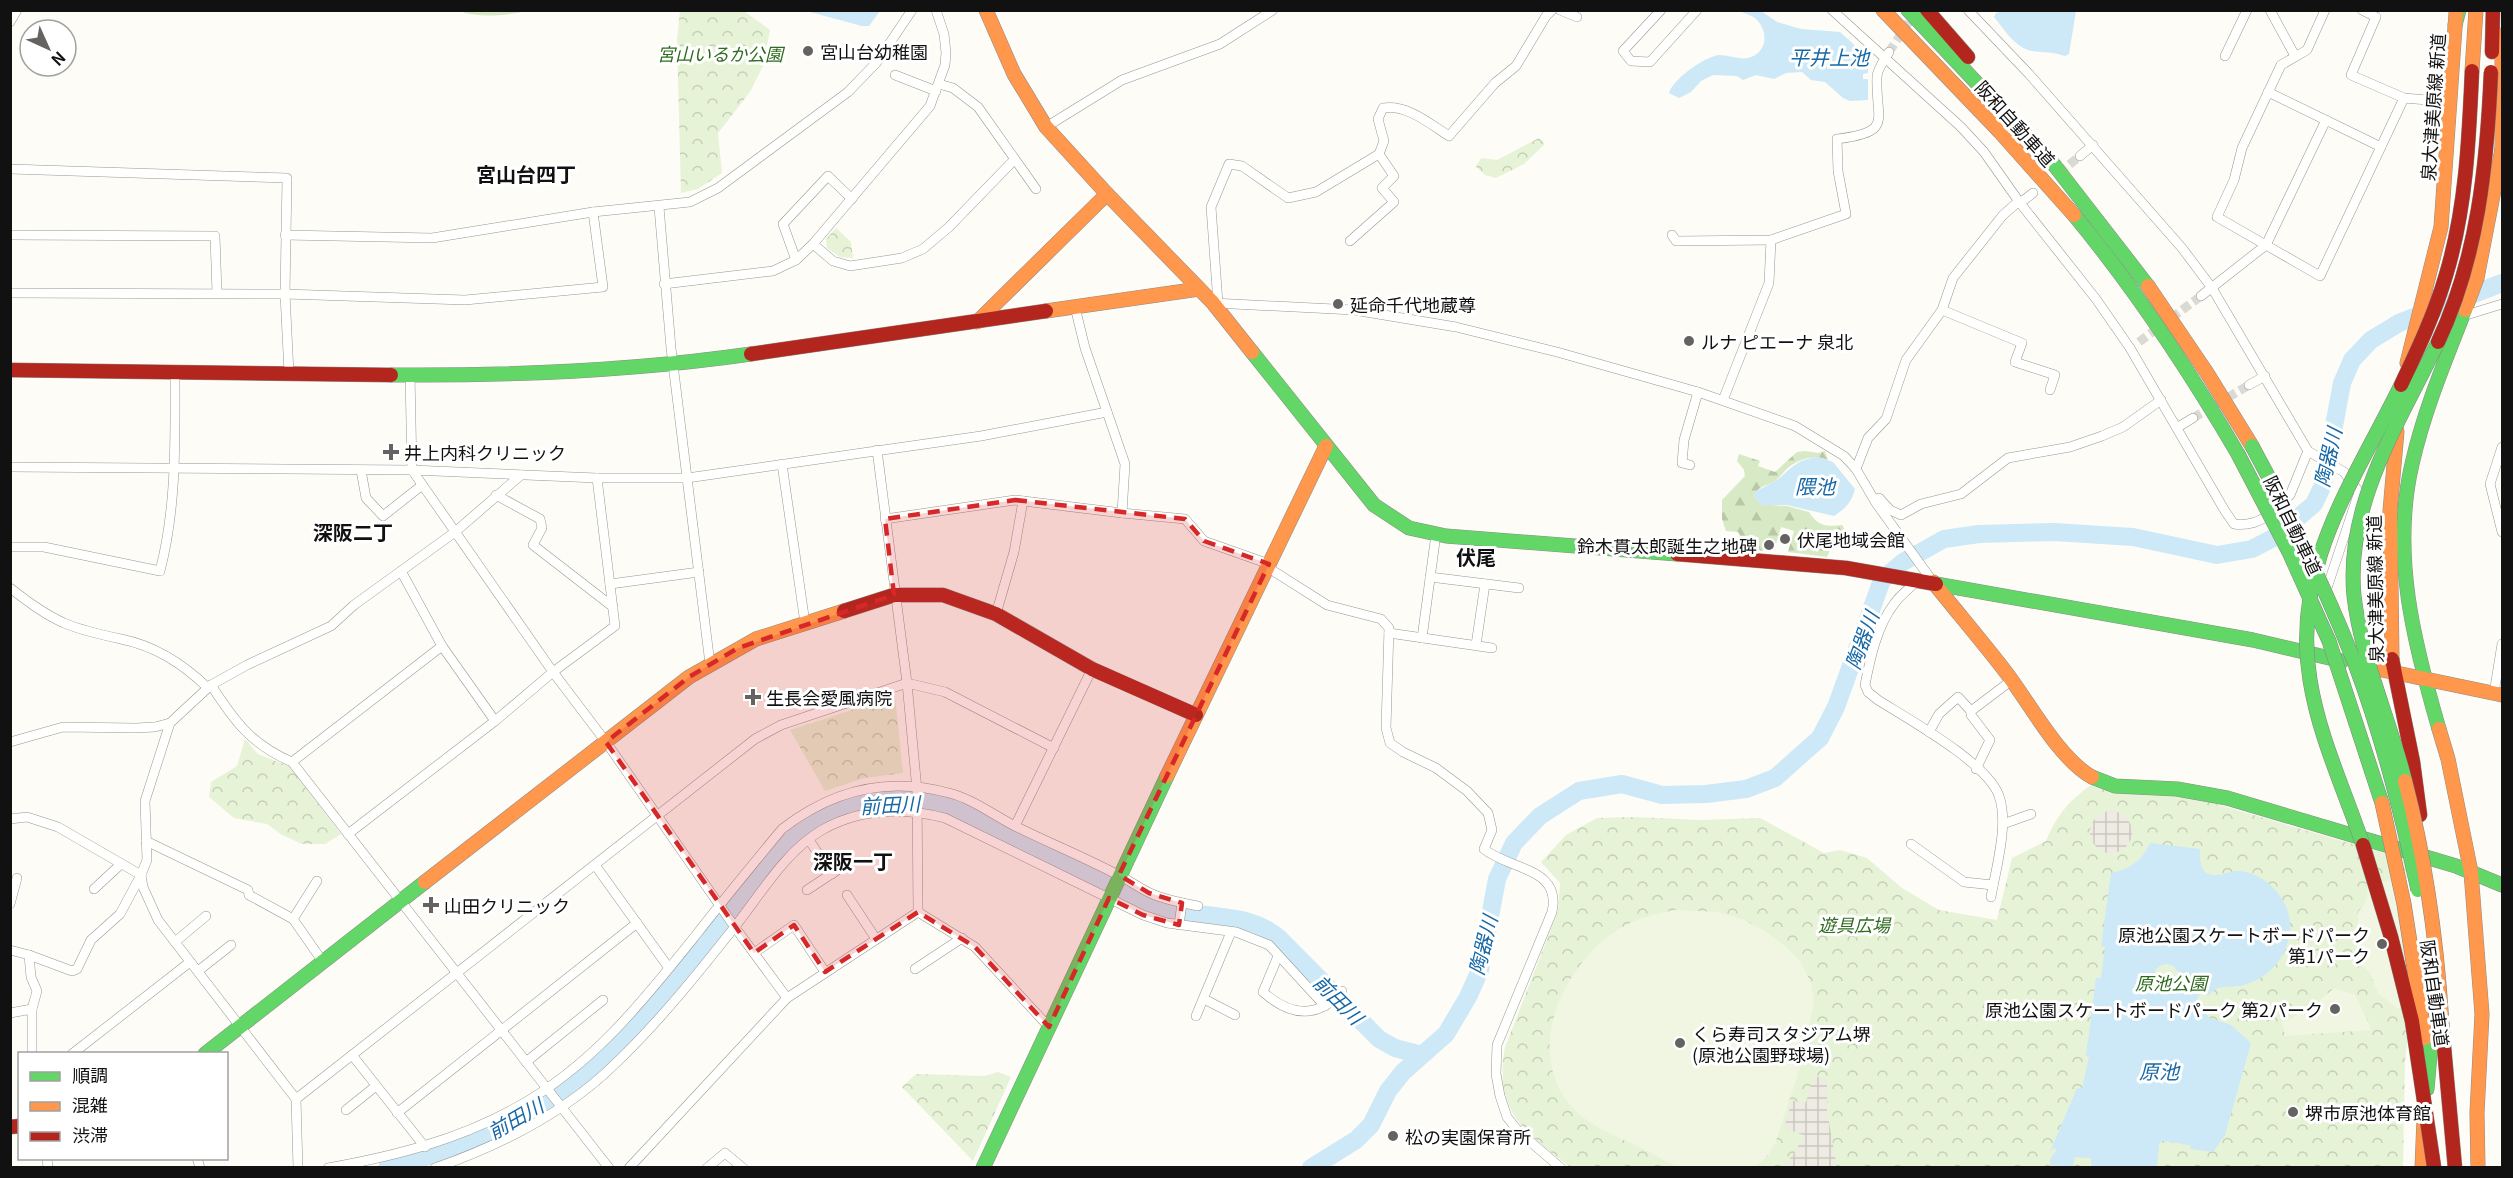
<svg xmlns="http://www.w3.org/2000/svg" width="2513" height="1178" font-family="Georgia,'Noto Sans JP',serif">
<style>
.forest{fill:url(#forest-firs)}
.park{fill:url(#park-crowns)}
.pitch{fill:#f0f6e1}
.plaza{fill:url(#plaza-grid)}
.water{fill:#cde8f7;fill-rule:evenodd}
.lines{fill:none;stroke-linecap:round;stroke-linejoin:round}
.river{stroke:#cde8f7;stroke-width:18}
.street-tunnel{stroke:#dad9d4;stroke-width:9;stroke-dasharray:9 4.5;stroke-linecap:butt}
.street-casing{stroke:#979795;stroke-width:10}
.fast-casing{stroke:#8e8d8b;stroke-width:15}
.slow-casing{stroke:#8e8d8b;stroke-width:15}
.jam-casing{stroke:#8e8d8b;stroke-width:15}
.street{stroke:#fffffe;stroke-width:9}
.fast{stroke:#63d668;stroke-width:14}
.slow{stroke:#ff974d;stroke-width:14}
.jam{stroke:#b3261e;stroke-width:14}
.fast-bridge-casing{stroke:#858482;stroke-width:15;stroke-linecap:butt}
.slow-bridge-casing{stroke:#858482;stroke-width:15;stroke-linecap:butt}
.jam-bridge-casing{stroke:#858482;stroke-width:15;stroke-linecap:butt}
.fast-bridge{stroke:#63d668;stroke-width:14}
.slow-bridge{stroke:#ff974d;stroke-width:14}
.jam-bridge{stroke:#b3261e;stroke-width:14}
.marked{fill:#d62828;fill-opacity:0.2;stroke:#d62828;stroke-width:4.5;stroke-dasharray:12 8;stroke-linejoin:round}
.poi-dot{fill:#646362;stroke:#fff;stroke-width:2}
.labels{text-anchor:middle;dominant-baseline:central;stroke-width:6;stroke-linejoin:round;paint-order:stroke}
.poi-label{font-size:18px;fill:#111;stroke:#fff;text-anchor:start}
.park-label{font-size:18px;font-style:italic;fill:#2f6b1f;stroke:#fff}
.street-label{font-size:18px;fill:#111;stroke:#fff}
.water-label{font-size:20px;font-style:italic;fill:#1768a6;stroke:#fff}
.neighbourhood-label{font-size:20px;font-weight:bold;fill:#111;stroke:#fff}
</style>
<defs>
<pattern id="forest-firs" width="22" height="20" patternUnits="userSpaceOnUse" patternTransform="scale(1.5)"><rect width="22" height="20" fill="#d8eac5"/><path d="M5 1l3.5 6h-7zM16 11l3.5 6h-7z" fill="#b8c8a8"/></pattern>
<pattern id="park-crowns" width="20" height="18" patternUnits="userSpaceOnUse" patternTransform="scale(1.5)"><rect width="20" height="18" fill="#e7f3d7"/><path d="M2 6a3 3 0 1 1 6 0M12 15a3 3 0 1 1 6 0" fill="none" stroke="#c5cfb8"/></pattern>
<pattern id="plaza-grid" width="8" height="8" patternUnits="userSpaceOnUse" patternTransform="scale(1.5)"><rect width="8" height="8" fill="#edebe2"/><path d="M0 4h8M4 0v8" fill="none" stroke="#cac8c1"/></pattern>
</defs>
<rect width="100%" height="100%" fill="#fdfcf7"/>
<g class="forest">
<path d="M459 11V10L528 11C505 15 482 19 459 11Z"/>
<path d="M1805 451 1818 453 1825 451 1828 460C1814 455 1801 458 1789 467 1784 471 1780 477 1775 481 1767 487 1757 485 1754 497L1762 505 1787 506 1809 512C1818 526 1826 527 1842 525L1847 533C1843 540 1838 549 1830 550L1827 557 1788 552 1794 531 1781 527 1776 544 1766 541 1763 551C1748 550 1745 545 1738 532L1726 531 1722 519V500L1745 476 1744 470 1737 461 1739 454 1760 461 1758 466 1775 472 1797 452Z"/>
</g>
<g class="park">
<path d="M680 10 744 11 770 30 763 66 750 92 718 133 722 173 698 189 681 193 677 40Z"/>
<path d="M1539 138 1545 144 1524 164 1496 178 1485 175 1476 167 1481 158 1497 160Z"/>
<path d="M836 228 851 242 853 258 840 257 827 248 826 239Z"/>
<path d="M895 696 903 773 864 778 825 791 790 730Z"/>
<path d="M245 739 258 754 290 767 341 834 325 844H302L282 835 267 824 234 818 209 797 211 782 237 766Z"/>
<path d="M2093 784 2202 800 2404 859 2407 876 2412 1000 2405 1061 2403 1167H1570C1525 1132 1493 1112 1505 1047L1558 911 1560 883 1541 862 1566 835 1597 818 1635 817 1701 820 1760 818 1824 853 1840 850 1867 858 1902 888 1939 910 1997 920 2012 858 2046 841C2056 816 2070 799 2093 784Z"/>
<path d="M998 1072 1011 1077 973 1161 902 1087 916 1074 985 1076Z"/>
</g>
<g class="pitch">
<path d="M2406 878 2410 1001 2398 1009 2378 993 2370 973 2354 958 2358 939V912C2366 904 2370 895 2366 884Z"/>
<path d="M1675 910 1718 912 1744 920 1763 930 1784 945 1800 961 1811 983 1814 1003 1809 1026 1810 1037 1775 1144 1768 1155 1755 1167C1739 1168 1690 1171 1678 1167 1667 1163 1656 1155 1645 1150 1618 1136 1588 1128 1568 1102 1524 1046 1566 962 1619 929 1636 918 1656 914 1675 910Z"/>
<path d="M2334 988 2355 995 2372 1030 2285 1036 2282 1023 2316 1004Z"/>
</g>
<g class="plaza">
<circle cx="2111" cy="832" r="21"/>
<path d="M1815 1076 1827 1080V1111L1837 1167H1783L1796 1151 1803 1135 1784 1128 1792 1100 1805 1104Z"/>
</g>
<g class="water">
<path d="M806 11H880L869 26H862Z"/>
<path d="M1740 11H1761L1777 22 1801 29 1840 32 1868 57V73L1863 74V79H1868V100L1850 101 1843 98 1825 82 1811 80 1802 72 1786 73 1774 79 1756 75 1743 80 1737 76 1713 75 1701 81 1691 92 1679 98 1669 93C1673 79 1704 57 1719 55 1729 55 1742 61 1751 57 1768 51 1768 30 1756 19 1752 15 1745 14 1740 11Z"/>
<path d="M2003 11H2076L2069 54 2065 56C2050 51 2045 53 2032 51 2015 48 2004 29 1994 17L1996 13Z"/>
<path d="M1819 457 1833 462 1855 489C1852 502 1845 509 1834 516L1787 505H1762L1754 497 1755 492C1762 487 1770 485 1777 480 1793 467 1797 459 1819 457Z"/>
<path d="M2150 843 2200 849C2200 857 2199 869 2208 874 2217 878 2230 870 2240 871 2273 875 2298 910 2288 942 2281 965 2263 981 2239 986 2226 988 2220 984 2210 994L2201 992 2196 1001 2203 1006 2208 1017 2231 1025 2251 1043 2225 1135 2213 1152 2191 1149 2190 1145 2162 1141 2159 1144 2157 1167H2091V1158L2075 1157 2073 1167 2050 1165V1159L2057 1150 2054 1148 2050 1152 2077 1088 2082 1089 2089 1057 2086 1056 2096 978H2101L2105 947 2101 946 2111 873C2130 869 2142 861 2150 843ZM2167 964 2173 966 2189 983 2182 993 2156 982C2152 972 2156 965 2167 964Z"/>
</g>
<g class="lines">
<g class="river">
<path d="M387 1168C463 1149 534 1118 594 1067 626 1040 654 1006 680 973 714 932 747 891 781 849 828 805 895 785 957 810 981 820 1004 833 1027 845 1073 867 1119 891 1168 910 1175 912 1183 912 1190 913 1223 918 1254 916 1280 939L1379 1039 1395 1048 1422 1055"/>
<path d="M1311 1168 1356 1140 1371 1125 1388 1091 1403 1072 1446 1034 1468 997 1480 970 1497 879 1514 843 1540 816 1579 791 1622 784 1662 795 1706 794 1746 789 1775 778 1820 738 1836 707 1882 580 1903 562 1944 539 1979 534 2054 532 2133 537 2217 555 2252 549 2275 537 2314 504 2323 485 2342 383 2352 360 2371 340 2399 323 2502 283"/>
</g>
<g class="street-tunnel">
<path d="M1889 52 1915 13"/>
<path d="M2059 173 2080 156"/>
<path d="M2139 342 2201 296"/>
<path d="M2193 418 2249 385"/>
</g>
<defs>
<g id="street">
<path d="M1560 10 1577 17"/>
<path d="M1661 10 1623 51 1631 61 1650 62 1697 10"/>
<path d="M1832 10 1961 127 1984 152 2020 203"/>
<path d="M1968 10 2029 74 2182 248 2212 288 2308 451 2344 472 2359 492 2326 591"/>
<path d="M2270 10 2295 56"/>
<path d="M2325 10 2307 50 2281 65 2242 148 2234 180 2217 217 2320 276 2404 98"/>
<path d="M2362 10 2376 17 2351 75 2404 98 2451 102"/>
<path d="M10 22 17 10"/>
<path d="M2225 56 2247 10"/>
<path d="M895 75 936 91"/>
<path d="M939 84 953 88 978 107 1036 189"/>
<path d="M2268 92 2381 147"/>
<path d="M1046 127 1122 80 1220 44 1273 10"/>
<path d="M2080 156 2093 145"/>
<path d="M10 169 287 178 285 294 289 373"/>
<path d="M2033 193 2020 203 2096 299 2130 348 2225 511 2234 524C2247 526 2261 522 2270 513"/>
<path d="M659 207 671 348 710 664"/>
<path d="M10 235 215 236 217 293"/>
<path d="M285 235 432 238 593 212 690 202 718 188 848 92 877 62 912 10"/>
<path d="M1672 235 1676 241 1771 240 1846 214 1838 171 1837 139C1895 132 1875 120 1877 77 1877 69 1885 59 1889 52"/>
<path d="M1350 241 1394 202 1382 188 1394 176 1379 154"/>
<path d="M813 244 833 261 850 266 902 258 923 249 949 227 1014 160"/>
<path d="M796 260 783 224 828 176 852 199"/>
<path d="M664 284 773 271 796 260 813 244 930 106 945 65 946 53 944 34 936 10"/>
<path d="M10 293 285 294 465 300 603 287 593 212"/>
<path d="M2201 296 2266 245 2326 120"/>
<path d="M1213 303 1354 310 1456 327 1557 352 1698 392 1795 426 1844 456 1856 469 1876 503 1933 582"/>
<path d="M1218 303 1211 207 1229 164 1242 166 1288 198 1316 192 1379 154 1384 141 1378 119 1383 108C1407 104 1430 124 1449 136L1495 83 1516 66 1546 16 1552 10"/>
<path d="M1075 307 1085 348 1125 464 1122 513 1185 519 1204 541 1269 564"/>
<path d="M1942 310 2022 343 2015 362 2055 375 2050 390"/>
<path d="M2463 316 2502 304"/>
<path d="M410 375 412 470 553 672 606 742 734 926 787 998"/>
<path d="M2249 385 2265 376"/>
<path d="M1723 400 1769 283 1771 240"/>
<path d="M2178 427 2193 418"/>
<path d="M2502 447 2490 484 2502 532"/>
<path d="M877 450 907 683 917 790 918 912"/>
<path d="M782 464 805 623"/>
<path d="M1690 465 1682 463 1684 440 1698 392"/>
<path d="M10 467 412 470 597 478H687L981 436 1107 412"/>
<path d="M1856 469 1868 438 1886 419 1906 360 1942 310 1953 278 2003 215 2019 201"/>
<path d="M361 470 366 498 383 516 421 486"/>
<path d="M496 495 540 519 542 528 533 545 613 607"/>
<path d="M1879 498 1890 510 1901 515 1921 504 1961 494 2008 458 2070 447 2102 436 2123 427 2161 400"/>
<path d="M2280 504 2290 495 2308 451"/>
<path d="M885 519 1015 500 1122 513"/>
<path d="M10 547H44L160 571C177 506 175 438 175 371"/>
<path d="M1267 567 1327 605 1381 619 1389 628 1386 728 1390 743 1403 752 1436 768 1467 791 1488 813 1492 830 1484 849C1509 870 1562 867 1552 912L1497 1045 1496 1074 1500 1096 1507 1117 1519 1132 1561 1168"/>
<path d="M401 571 442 646 495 721"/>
<path d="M1430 577 1519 588"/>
<path d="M1918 580C1910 588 1900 595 1894 604 1877 626 1870 659 1865 685L1868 692 1878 700C1908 719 1988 763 1999 796 2009 824 1996 868 1991 897"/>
<path d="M610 584 699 572"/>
<path d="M10 588C27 601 44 614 64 623 83 631 102 635 121 639 156 646 183 664 208 688"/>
<path d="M996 614 1014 552 1023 501"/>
<path d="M1389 633 1492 648"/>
<path d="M1422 638 1436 534"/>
<path d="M1476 645 1485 584"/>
<path d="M442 646 292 762 609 1168"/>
<path d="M211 685C235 722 251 744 292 762"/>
<path d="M2494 693 2502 644"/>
<path d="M1929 732 1939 714 1958 697 1971 711"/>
<path d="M10 742 63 727 136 728 155 727 170 723 211 685 247 665 331 626 354 605 455 532 521 475"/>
<path d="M1976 769 1990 740 1971 715V711L2012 680"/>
<path d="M10 819 27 817 58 827 141 875 143 887 158 920 296 1099 298 1168"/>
<path d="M2003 824 2031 814"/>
<path d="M1015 826 1092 669"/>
<path d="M348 834 495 721 553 672 615 626 597 478"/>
<path d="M809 840 832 874"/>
<path d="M146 841 248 890 249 895 293 919 323 962"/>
<path d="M1911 844 1964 882 1993 885"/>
<path d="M595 865 669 968"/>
<path d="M94 889 121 864"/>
<path d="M807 890 848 863"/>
<path d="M847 895 876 939"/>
<path d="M10 904 17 878"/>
<path d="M293 919 317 881"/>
<path d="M1179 925 1182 903"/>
<path d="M175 942 206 916"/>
<path d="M10 950 29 955 31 977 37 991 32 1009"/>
<path d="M754 953 794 925 825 972"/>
<path d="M29 955 72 971 77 969 91 940 120 914 141 875 147 860 145 801 170 723"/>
<path d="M1278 956 1263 992C1280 1007 1302 1018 1324 1006 1331 1003 1337 996 1342 991"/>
<path d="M915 969 962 938"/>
<path d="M198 971 231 945"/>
<path d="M1204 999 1235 1015"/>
<path d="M10 1013 32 1009V1054"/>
<path d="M1196 1016 1231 932"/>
<path d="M72 1054 190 962"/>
<path d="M352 1055 425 1147"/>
<path d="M526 1062 603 1000"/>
<path d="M296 1099 755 739 781 725 907 683 945 692 1054 748"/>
<path d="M346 1110 376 1086"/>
<path d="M397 1113 637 923"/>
<path d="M47 1158 48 1168"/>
<path d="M197 1158 200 1168"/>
<path d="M328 1168C395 1156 458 1140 517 1107 592 1066 644 1000 696 935 724 899 753 864 782 829 832 790 887 776 949 793 973 799 993 815 1015 826 1049 843 1084 857 1118 875 1129 880 1139 888 1150 893 1165 900 1182 903 1198 906"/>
<path d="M435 1168C501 1145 565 1113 615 1064 660 1021 699 972 737 924 762 892 786 851 822 830 861 808 902 807 945 818L1143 915 1167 923 1236 932 1269 945 1325 1006"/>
<path d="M629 1168 787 998 918 912 975 947 1049 1027"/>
<path d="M707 1168 725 1153 743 1168"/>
</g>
<g id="fast">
<path d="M1908 10 2055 166 2148 286"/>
<path d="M2455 25 2459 10"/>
<path d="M2074 215C2136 290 2189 370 2238 454"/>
<path d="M1252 352 1374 505 1409 528 1446 536 1677 554"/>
<path d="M391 375C511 376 632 371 751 354"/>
<path d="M1936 584 2253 640 2342 661"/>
<path d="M2439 729C2414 643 2391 554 2412 464 2424 411 2445 361 2465 310"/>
<path d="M2092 777 2115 786 2177 789 2227 798 2456 866 2502 885"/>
<path d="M205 1054 425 882"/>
<path d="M2427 1089 2434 1009"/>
<path d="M983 1168 1167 776"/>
</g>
<g id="slow">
<path d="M986 10 1014 74 1046 127 1107 194 1213 303 1252 352"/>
<path d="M1883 10 2000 132 2074 215"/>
<path d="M2502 35V156"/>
<path d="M2472 71 2476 10"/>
<path d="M2148 286 2207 373 2252 446"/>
<path d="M2465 310 2477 278 2502 149"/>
<path d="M1046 311 1199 289"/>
<path d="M977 322 1107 194"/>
<path d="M2407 363 2441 227 2456 13"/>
<path d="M1933 582C1957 612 1982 641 2005 671 2029 702 2059 759 2092 777"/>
<path d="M2392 659 2390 511 2397 431"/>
<path d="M2363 666 2502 695"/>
<path d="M2439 729 2448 759 2471 872 2482 1014 2477 1113 2478 1168"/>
<path d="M1167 776 1326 446"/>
<path d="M425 882 689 677 756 639 844 611"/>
<path d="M2422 1168 2424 1119"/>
</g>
<g id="jam">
<path d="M1927 10 1968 57"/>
<path d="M2492 52 2493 10"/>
<path d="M751 354 1046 311"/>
<path d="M10 370 391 375"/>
<path d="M1677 554 1846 568 1936 584"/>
<path d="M844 611 894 595H943L996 614 1092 669 1196 715"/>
<path d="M2392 659 2413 762 2420 815"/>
<path d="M2442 1025 2455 1168"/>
<path d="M10 1127 20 1126"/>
</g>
</defs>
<use href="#street" class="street-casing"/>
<use href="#fast" class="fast-casing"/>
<use href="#slow" class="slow-casing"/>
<use href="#jam" class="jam-casing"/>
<use href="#street" class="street"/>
<use href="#fast" class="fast"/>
<use href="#slow" class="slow"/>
<use href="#jam" class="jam"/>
<defs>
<g id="fast-bridge">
<path d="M2252 446C2290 516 2325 587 2354 661 2382 735 2401 812 2418 890"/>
<path d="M2238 454 2289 552 2329 641 2382 803"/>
<path d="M2405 781C2390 720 2361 658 2354 596 2345 504 2400 421 2438 342"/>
<path d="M2363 845C2345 791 2319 737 2310 680 2291 566 2354 482 2401 385"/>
</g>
<g id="slow-bridge">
<path d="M2405 781C2426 861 2437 942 2442 1025"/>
<path d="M2382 803 2404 904 2425 1038"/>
</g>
<g id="jam-bridge">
<path d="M2438 342C2478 257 2487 165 2491 72"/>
<path d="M2401 385C2418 349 2435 313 2446 275 2466 209 2469 139 2472 71"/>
<path d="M2363 845 2391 937 2412 1021 2434 1167"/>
</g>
</defs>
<use href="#fast-bridge" class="fast-bridge-casing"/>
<use href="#slow-bridge" class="slow-bridge-casing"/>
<use href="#jam-bridge" class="jam-bridge-casing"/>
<use href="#fast-bridge" class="fast-bridge"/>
<use href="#slow-bridge" class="slow-bridge"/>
<use href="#jam-bridge" class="jam-bridge"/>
</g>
<path class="marked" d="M1015 500 1185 519 1204 541 1269 564 1119 875 1149 893 1182 903 1179 925 1143 915 1109 898 1049 1027 975 947 918 912 825 972 794 925 754 953 606 742 689 677 738 648 894 595 885 519Z"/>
<g class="poi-dot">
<circle cx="808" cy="51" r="6"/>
<circle cx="1338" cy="304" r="6"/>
<circle cx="1689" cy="341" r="6"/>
<path d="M388 443h6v6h6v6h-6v6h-6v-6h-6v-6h6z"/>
<circle cx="1785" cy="539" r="6"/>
<circle cx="1769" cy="545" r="6"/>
<path d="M750 688h6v6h6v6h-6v6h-6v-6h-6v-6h6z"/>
<path d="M428 896h6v6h6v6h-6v6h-6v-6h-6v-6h6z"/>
<circle cx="2382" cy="944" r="6"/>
<circle cx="2335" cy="1009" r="6"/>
<circle cx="1680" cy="1043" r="6"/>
<circle cx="2293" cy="1112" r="6"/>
<circle cx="1393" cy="1136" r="6"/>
</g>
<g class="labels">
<g class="poi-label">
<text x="820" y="51">宮山台幼稚園</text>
<text x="1350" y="304">延命千代地蔵尊</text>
<text x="1701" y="341">ルナ ピエーナ 泉北</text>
<text x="404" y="452">井上内科クリニック</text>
<text x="1797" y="539">伏尾地域会館</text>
<text x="1757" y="545" text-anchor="end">鈴木貫太郎誕生之地碑</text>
<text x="766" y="697">生長会愛風病院</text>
<text x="444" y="905">山田クリニック</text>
<text x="2370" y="934" text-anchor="end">原池公園スケートボードパーク<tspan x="2370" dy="21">第1パーク</tspan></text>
<text x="2323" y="1009" text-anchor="end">原池公園スケートボードパーク 第2パーク</text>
<text x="1692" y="1033">くら寿司スタジアム堺<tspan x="1692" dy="21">(原池公園野球場)</tspan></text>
<text x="2305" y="1112">堺市原池体育館</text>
<text x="1405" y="1136">松の実園保育所</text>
</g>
<g class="park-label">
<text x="720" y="53">宮山いるか公園</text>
<text x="1854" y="924">遊具広場</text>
<text x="2171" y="982">原池公園</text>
</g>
<g class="street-label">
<text transform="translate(2432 107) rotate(-86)">泉大津美原線 新道</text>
<text transform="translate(2016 123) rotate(48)">阪和自動車道</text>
<text transform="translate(2294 525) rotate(64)">阪和自動車道</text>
<text transform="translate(2374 589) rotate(-91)">泉大津美原線 新道</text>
<text transform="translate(2436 993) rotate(82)">阪和自動車道</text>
</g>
<g class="water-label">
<text x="1829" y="56">平井上池</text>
<text transform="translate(2327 457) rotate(-77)">陶器川</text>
<text x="1815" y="485">隈池</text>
<text transform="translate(1861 640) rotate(-70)">陶器川</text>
<text transform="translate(890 804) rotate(-3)">前田川</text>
<text transform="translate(1482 945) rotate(-76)">陶器川</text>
<text transform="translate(1339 999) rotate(45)">前田川</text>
<text x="2159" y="1070">原池</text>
<text transform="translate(515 1118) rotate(-30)">前田川</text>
</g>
<g class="neighbourhood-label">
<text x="526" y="173">宮山台四丁</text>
<text x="353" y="531">深阪二丁</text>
<text x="1476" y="556">伏尾</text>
<text x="853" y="860">深阪一丁</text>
</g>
</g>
<rect width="2513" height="1178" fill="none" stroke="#111111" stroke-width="24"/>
<rect x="18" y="1052" width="210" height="108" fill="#ffffff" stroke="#a0a0a0" stroke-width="1.5"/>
<rect x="30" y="1072" width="30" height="9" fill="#63d668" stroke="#a0a0a0" stroke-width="1.5"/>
<text x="72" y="1082" font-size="18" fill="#111111">順調</text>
<rect x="30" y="1102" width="30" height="9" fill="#ff974d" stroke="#a0a0a0" stroke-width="1.5"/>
<text x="72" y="1112" font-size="18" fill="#111111">混雑</text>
<rect x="30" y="1132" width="30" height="9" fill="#b3261e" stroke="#a0a0a0" stroke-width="1.5"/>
<text x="72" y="1142" font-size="18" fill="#111111">渋滞</text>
<g transform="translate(48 48) rotate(135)"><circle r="28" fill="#ffffff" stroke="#a0a0a0" stroke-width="1.5"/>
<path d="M0-4.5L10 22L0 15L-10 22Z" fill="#646362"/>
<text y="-9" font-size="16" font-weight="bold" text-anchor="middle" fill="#111111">N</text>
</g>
</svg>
